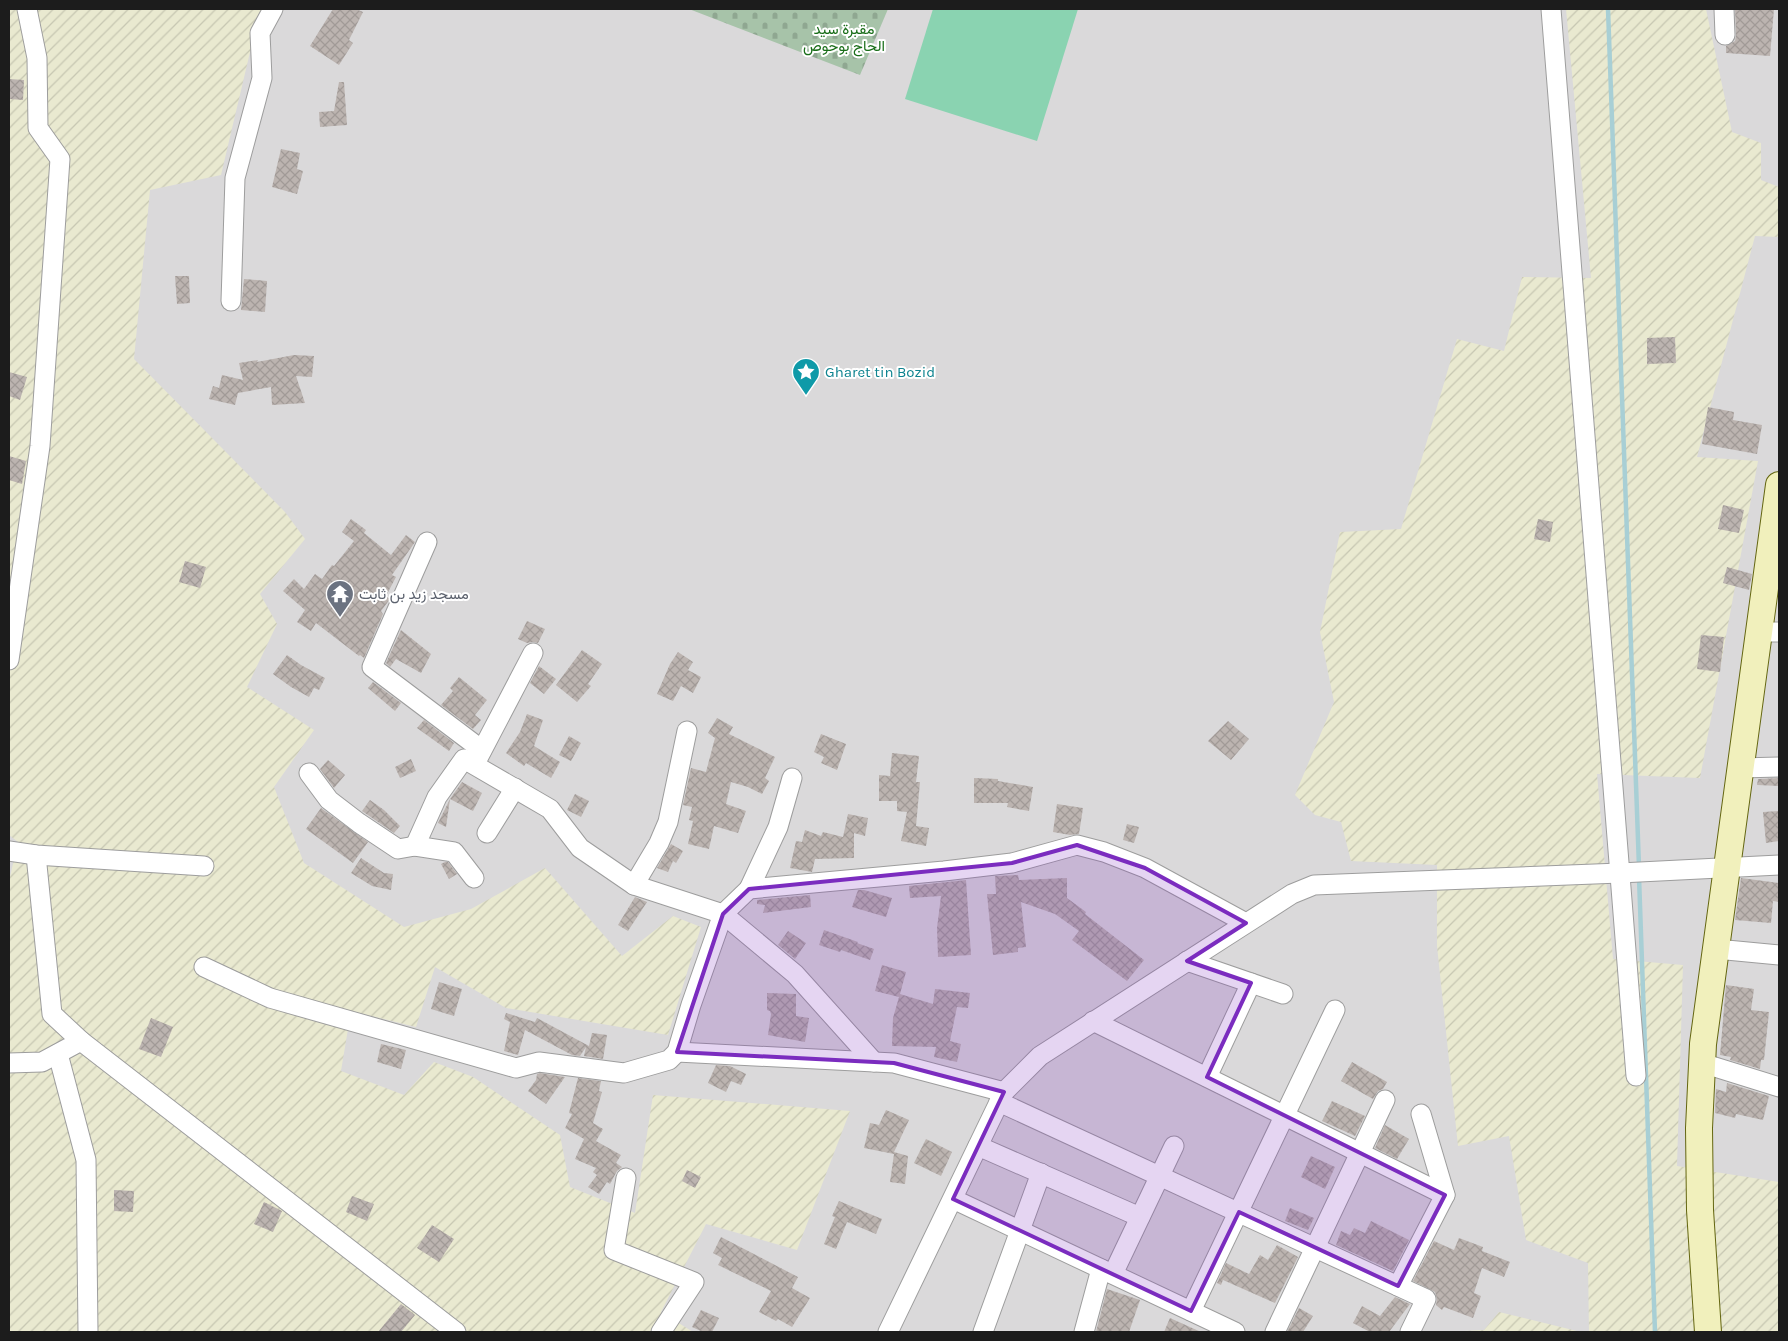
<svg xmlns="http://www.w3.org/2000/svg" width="1788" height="1341" font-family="Karla,Vazirmatn,sans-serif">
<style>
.residential{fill:#dad9da}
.farmland{fill:url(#farmland-furrows)}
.cemetery{fill:url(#cemetery-stones)}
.pitch{fill:#8ad3b1}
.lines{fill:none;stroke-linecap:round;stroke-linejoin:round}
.stream{stroke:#a8cfd5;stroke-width:4.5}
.building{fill:url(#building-cross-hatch)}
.street-casing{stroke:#9d9d9d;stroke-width:21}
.secondary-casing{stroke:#646611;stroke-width:28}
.street{stroke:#fff;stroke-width:19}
.secondary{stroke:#f1f0bc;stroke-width:26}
.marked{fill:#7b2cbf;fill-opacity:0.2;stroke:#7b2cbf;stroke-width:4;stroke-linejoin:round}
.labels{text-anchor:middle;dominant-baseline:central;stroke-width:4;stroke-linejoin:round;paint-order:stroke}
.park-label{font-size:15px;fill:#186d18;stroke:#fff}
.culture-label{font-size:15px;fill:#0d838f;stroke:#fff;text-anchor:start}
.worship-label{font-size:15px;fill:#5b616d;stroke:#fff;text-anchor:start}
</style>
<defs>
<pattern id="farmland-furrows" width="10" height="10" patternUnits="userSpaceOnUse" patternTransform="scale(1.25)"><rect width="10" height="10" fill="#e9e9d0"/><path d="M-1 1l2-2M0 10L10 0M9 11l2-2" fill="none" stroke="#c7c7b2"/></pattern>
<pattern id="cemetery-stones" width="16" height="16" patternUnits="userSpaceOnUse" patternTransform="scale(1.25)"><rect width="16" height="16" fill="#a7c3a9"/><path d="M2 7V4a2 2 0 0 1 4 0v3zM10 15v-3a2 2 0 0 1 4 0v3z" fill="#8fa791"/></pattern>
<pattern id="building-cross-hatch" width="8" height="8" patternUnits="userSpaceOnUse" patternTransform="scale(1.25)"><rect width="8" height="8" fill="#bcb4b0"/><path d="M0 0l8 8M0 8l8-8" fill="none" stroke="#a19a97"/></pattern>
</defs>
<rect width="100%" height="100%" fill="#ede9e3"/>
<rect class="residential" x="9" y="9" width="1770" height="1323"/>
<g class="farmland">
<path d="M9 9H263L251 48 221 175 150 190 134 359 285 512 305 539 260 594 277 624 247 687 314 730 274 787 304 863 404 927 471 909 545 868 622 956 673 916 701 927 668 1035 506 1008 435 967 416 1027 351 1011 341 1071 404 1095 434 1062 473 1077 560 1135 570 1187 635 1213 653 1095 850 1111 797 1250 706 1224 661 1312 693 1332H9V881L18 842 9 835Z"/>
<path d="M1566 9H1706L1732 132 1761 143V180L1779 187V237L1755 236 1697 457 1758 461 1700 778 1597 774 1613 959 1683 965 1677 1166 1779 1182V1332H1589L1588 1263 1526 1240 1509 1136 1458 1146 1437 946V865L1351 861 1341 822 1315 815 1295 795 1334 702 1320 632 1340 532 1401 529 1457 339 1504 351 1522 277 1591 278Z"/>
<path d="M1499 1312 1581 1332H1444L1484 1330Z"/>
</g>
<path class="cemetery" d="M689 9H888L860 75Z"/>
<path class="pitch" d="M933 9H1078L1037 141 905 99Z"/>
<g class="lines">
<g class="stream">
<path d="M1608 9 1639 867"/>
<path d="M1639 877 1655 1332"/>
</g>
</g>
<g class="building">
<path d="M333 9H356L363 12 349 40 353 43 339 65 310 46Z"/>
<path d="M1735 9H1774L1770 56 1726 53V46L1735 41 1736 35Z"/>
<path d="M9 79 24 80 23 100 9 99Z"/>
<path d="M339 82H344L347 125 320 127 319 112 334 111Z"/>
<path d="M281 149 300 153 297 169 303 171 297 194 272 187Z"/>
<path d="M175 276H189L190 303 177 304Z"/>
<path d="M244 279 267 281 265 312 241 310Z"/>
<path d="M1675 337 1676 363 1647 364V338Z"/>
<path d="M294 355 314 356 312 377 296 376 305 403 272 405 271 387 238 393 235 405 209 399 213 386 219 388 222 375 243 380 239 363 258 360 257 362Z"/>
<path d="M9 372 27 377 20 400 9 396Z"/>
<path d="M1708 407 1734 412 1733 420 1762 425 1757 454 1702 444Z"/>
<path d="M9 456 26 461 22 484 9 480Z"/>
<path d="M1723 505 1744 510 1739 533 1718 529Z"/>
<path d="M351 519 366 530 364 533 391 555 406 535 415 542 392 575 396 577 386 596 390 599 381 611 383 614 364 658 360 655 359 656 316 623 311 631 297 622 305 610 283 591 294 579 304 589 315 574 322 579 332 565 334 566 354 541 342 532Z"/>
<path d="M1538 519 1553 522 1550 542 1534 539Z"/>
<path d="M185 561 206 567 200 588 179 582Z"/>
<path d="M1727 567 1752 574 1749 590 1723 583Z"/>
<path d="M527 621 545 629 538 643 533 642 527 643 518 639Z"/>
<path d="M401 630 431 654 421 673 396 659 390 667 386 663Z"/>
<path d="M1701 635 1724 637 1720 672 1697 669Z"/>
<path d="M582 650 602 664 588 684 591 686 577 702 556 685Z"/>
<path d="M678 652 693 662 688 670 701 677 693 693 681 686 673 701 657 694 670 664Z"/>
<path d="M287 655 301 665 325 678 319 690 314 688 309 697 291 687 273 674Z"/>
<path d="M539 666 556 679 544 694 530 683Z"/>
<path d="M459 677 487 700 475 715 481 720 473 729 441 705 453 691 450 688Z"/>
<path d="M373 682 401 703 395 711 368 688Z"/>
<path d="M527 714 543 720 534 746 560 762 551 778 526 763 524 766 506 753 520 732Z"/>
<path d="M717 718 733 727 729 734 775 757 765 778 769 781 762 794 748 787 731 782 726 804 746 811 738 833 714 826 709 849 688 844 693 821 689 820 692 807 683 805 691 768 706 772 715 738 708 733Z"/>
<path d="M424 720 454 743 449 751 417 728Z"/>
<path d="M1228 721 1249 739 1231 760 1208 741Z"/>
<path d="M821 734 846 744 837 770 821 763 824 757 814 752Z"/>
<path d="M569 736 581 743 571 761 559 755Z"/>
<path d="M892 753 919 756 916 782H920L916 826 929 828 926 846 901 841 907 812 897 811V801H879V775L890 776Z"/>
<path d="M411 759 416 771 400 778 395 767Z"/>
<path d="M328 760 345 775 334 788 320 769Z"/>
<path d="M974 778 998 779V781L1033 787 1029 811 1007 807 1008 803H974Z"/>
<path d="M1779 778V786L1757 785 1758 779Z"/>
<path d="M462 782 482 793 473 811 450 799Z"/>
<path d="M575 794 589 801 581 817 567 810Z"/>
<path d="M450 799 446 827 438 823Z"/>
<path d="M370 800 384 810 400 826 394 833 362 811Z"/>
<path d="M1057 804 1083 808 1079 834 1070 835 1053 832Z"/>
<path d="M321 808 368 842 353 863 306 829Z"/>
<path d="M1779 811V841L1766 843 1763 812Z"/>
<path d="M848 814 868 818 865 836 854 833V858L815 859 812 872 790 868 796 841 802 842 805 830 821 836 823 832 843 837Z"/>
<path d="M1127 824 1139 827 1134 843 1123 840Z"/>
<path d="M671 844 683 851 676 863 673 861 668 872 657 868Z"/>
<path d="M361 858 384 873 393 874 391 890 372 886 351 873Z"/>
<path d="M445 862H448L457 874 449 879 441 864Z"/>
<path d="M1018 875 1019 880 1067 878V898L1086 912 1085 914 1144 960 1127 981 1072 940 1079 931 1055 914 1021 902 1026 947 1018 948V952L993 955 987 894H996L995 876Z"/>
<path d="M1741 878 1779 883V902L1773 901 1771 923 1735 920Z"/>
<path d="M966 880 971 955 938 957 937 928 941 896 910 898 909 886Z"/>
<path d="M858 890H864L892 898 886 917 852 907Z"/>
<path d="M810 895 811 907 763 913 765 905 757 904V900Z"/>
<path d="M635 897 647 902 628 931 618 925Z"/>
<path d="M824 930 858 942 857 943 874 949 870 960 841 950 840 952 819 945Z"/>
<path d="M788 931 806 943 795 959 778 945Z"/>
<path d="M882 965 906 972 900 994 933 1004 935 989 970 993 968 1008 957 1007 950 1041 961 1044 957 1062 934 1057 936 1047 892 1046 893 1018 899 997 875 991Z"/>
<path d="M439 982 462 989 454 1016 431 1009Z"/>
<path d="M1726 985 1754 989 1751 1010 1769 1012 1764 1060H1761L1760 1069 1730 1060 1731 1057 1720 1055Z"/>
<path d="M767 993 796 994V1016L809 1018 805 1042 768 1035 771 1014 770 1011 767 1010Z"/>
<path d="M506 1013 535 1022 537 1018 589 1046 592 1033 607 1035 603 1059 584 1056 586 1047 580 1056 572 1055 525 1030 518 1055 504 1051 510 1022 504 1019Z"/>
<path d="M151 1018 173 1027 161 1057 139 1049Z"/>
<path d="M381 1044 406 1050 401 1069 377 1062Z"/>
<path d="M1352 1062 1387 1082 1383 1089 1378 1091 1373 1099 1341 1081Z"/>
<path d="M716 1065 730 1066 746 1074 741 1085 731 1081 726 1092 708 1083Z"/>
<path d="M540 1073 565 1077 546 1104 528 1091 536 1080 537 1074Z"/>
<path d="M578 1078 601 1081 599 1091 602 1092 593 1123 603 1129 596 1141 621 1155 616 1163 622 1167 617 1171 610 1184 607 1182 599 1194 588 1187 597 1175 593 1172 596 1168 575 1159 584 1139 565 1128 572 1114 569 1113Z"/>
<path d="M1727 1083 1769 1096 1763 1120 1736 1114 1735 1118 1715 1113 1716 1089 1726 1092Z"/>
<path d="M1332 1101 1365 1116 1355 1136 1322 1121Z"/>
<path d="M886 1110 909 1120 894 1152 908 1156 905 1184 890 1182 894 1154 864 1148 870 1123 879 1125Z"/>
<path d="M1385 1125 1409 1139 1397 1159 1375 1148Z"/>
<path d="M926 1139 952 1152 941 1176 914 1163Z"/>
<path d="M1311 1156 1335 1167 1325 1189 1301 1177Z"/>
<path d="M687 1170 701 1177 695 1188 682 1181Z"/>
<path d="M114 1190 134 1191 133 1212 114 1211Z"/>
<path d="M352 1196 374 1204 367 1221 346 1212Z"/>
<path d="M839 1201 882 1219 876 1234 847 1222 836 1249 824 1244 835 1217 832 1216Z"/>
<path d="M264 1202 282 1211 273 1232 254 1224Z"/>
<path d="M1290 1208 1314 1218 1308 1230 1285 1221Z"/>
<path d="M1371 1221 1409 1240 1393 1271 1336 1245 1341 1231 1350 1235 1354 1228 1365 1233Z"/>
<path d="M432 1225 454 1239 439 1262 417 1248Z"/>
<path d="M721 1237 798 1277 792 1288 810 1298 792 1327 778 1319 776 1321 759 1312 771 1291 718 1265 722 1258 713 1253Z"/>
<path d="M1459 1238 1483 1247 1482 1251 1510 1262 1504 1277 1482 1268 1474 1293 1481 1296 1473 1318 1444 1307 1442 1310 1436 1305 1437 1299 1435 1292 1413 1281 1434 1241 1454 1250Z"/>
<path d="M1277 1245 1298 1257 1275 1303 1223 1280 1221 1285 1217 1283 1226 1263 1249 1274 1260 1255 1268 1260Z"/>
<path d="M1107 1289 1140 1300 1129 1332H1096Z"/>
<path d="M1395 1297 1410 1304 1389 1332H1370L1353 1323 1362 1306 1380 1316Z"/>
<path d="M401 1304 415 1315 401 1332H378Z"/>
<path d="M1299 1308 1313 1316 1303 1332H1287Z"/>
<path d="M701 1310 719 1318 712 1332H703L692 1327Z"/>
<path d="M1170 1318 1201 1332H1164Z"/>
</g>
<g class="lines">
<defs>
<g id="street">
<path d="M1551 9 1636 1076"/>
<path d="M1724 9 1725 35"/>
<path d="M231 301 235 178 262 78 260 33 273 9"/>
<path d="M427 542 372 667 482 750"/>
<path d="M1759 632H1779"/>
<path d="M9 660 40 446 60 159 38 128 37 58 27 9"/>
<path d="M477 760 533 653"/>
<path d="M1740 768 1779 767"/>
<path d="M309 773 329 800 359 823 398 849 415 846 454 852 474 878"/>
<path d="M487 833 515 788"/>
<path d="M415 846 437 797 464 759 550 809 580 848 634 885 723 914 795 974 874 1062"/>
<path d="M9 851 36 855 204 866"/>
<path d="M634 885 659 843 668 822 687 731"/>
<path d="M749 889 778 827 792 778"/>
<path d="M1716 949 1779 955"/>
<path d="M1187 961 1283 994"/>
<path d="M204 967 270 998 516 1068 539 1062 624 1073 669 1060 677 1052 691 1005 723 914 749 889 944 871 1012 863 1077 845 1104 852 1145 868 1246 923"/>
<path d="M1093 1021 1445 1195"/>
<path d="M81 1041 456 1332"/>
<path d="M677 1052 894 1063 1004 1092"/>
<path d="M58 1054 86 1160 88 1332"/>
<path d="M9 1063 42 1062 81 1041 52 1014 36 855"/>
<path d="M1702 1063 1779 1087"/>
<path d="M1207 1077 1251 983"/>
<path d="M999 1102 1426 1299 1410 1332"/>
<path d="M978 1146 1140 1217"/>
<path d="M626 1178 614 1250 694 1282 661 1332"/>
<path d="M953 1199 1235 1332"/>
<path d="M1113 1274 1174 1146"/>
<path d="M1398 1286 1445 1195 1421 1114"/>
<path d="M1191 1311 1335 1010"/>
<path d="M888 1332 1004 1092 1040 1056 1292 894 1314 885 1620 873 1779 865"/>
<path d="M983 1332 1041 1173"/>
<path d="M1084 1332 1101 1269"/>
<path d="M1275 1332 1385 1100"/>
</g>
<path id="secondary" d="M1708 1332 1700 1210 1699 1128 1703 1044 1779 485"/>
</defs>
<use href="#street" class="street-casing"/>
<use href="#secondary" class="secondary-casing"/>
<use href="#street" class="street"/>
<use href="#secondary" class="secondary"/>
</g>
<path class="marked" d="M1077 845 1145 868 1246 923 1187 961 1251 983 1207 1077 1445 1195 1398 1286 1239 1212 1191 1311 953 1199 1004 1092 894 1063 677 1052 723 914 749 889 1012 863Z"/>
<defs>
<symbol id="sight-pin" viewBox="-11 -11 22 30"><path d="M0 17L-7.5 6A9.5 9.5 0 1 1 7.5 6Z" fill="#0f9aa8" stroke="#fff"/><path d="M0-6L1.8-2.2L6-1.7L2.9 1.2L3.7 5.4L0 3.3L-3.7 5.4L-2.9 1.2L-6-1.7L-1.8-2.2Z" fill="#fff"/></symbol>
<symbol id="temple-pin" viewBox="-11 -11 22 30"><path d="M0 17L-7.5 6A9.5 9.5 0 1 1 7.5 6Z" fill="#6b7280" stroke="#fff"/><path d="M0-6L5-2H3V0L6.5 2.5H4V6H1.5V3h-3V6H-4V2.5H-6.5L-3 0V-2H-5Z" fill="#fff"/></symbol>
</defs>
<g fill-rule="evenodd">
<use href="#sight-pin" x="790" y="356" width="32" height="43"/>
<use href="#temple-pin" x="324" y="578" width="32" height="43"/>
</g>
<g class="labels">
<g class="park-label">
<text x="844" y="29">مقبرة سيد<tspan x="844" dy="17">الحاج بوحوص</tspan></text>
</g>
<g class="culture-label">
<text x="825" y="372">Gharet tin Bozid</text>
</g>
<g class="worship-label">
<text x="359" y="594">مسجد زيد بن ثابت</text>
</g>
</g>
<rect width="1788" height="1341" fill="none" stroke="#1c1c1c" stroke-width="20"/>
</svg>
